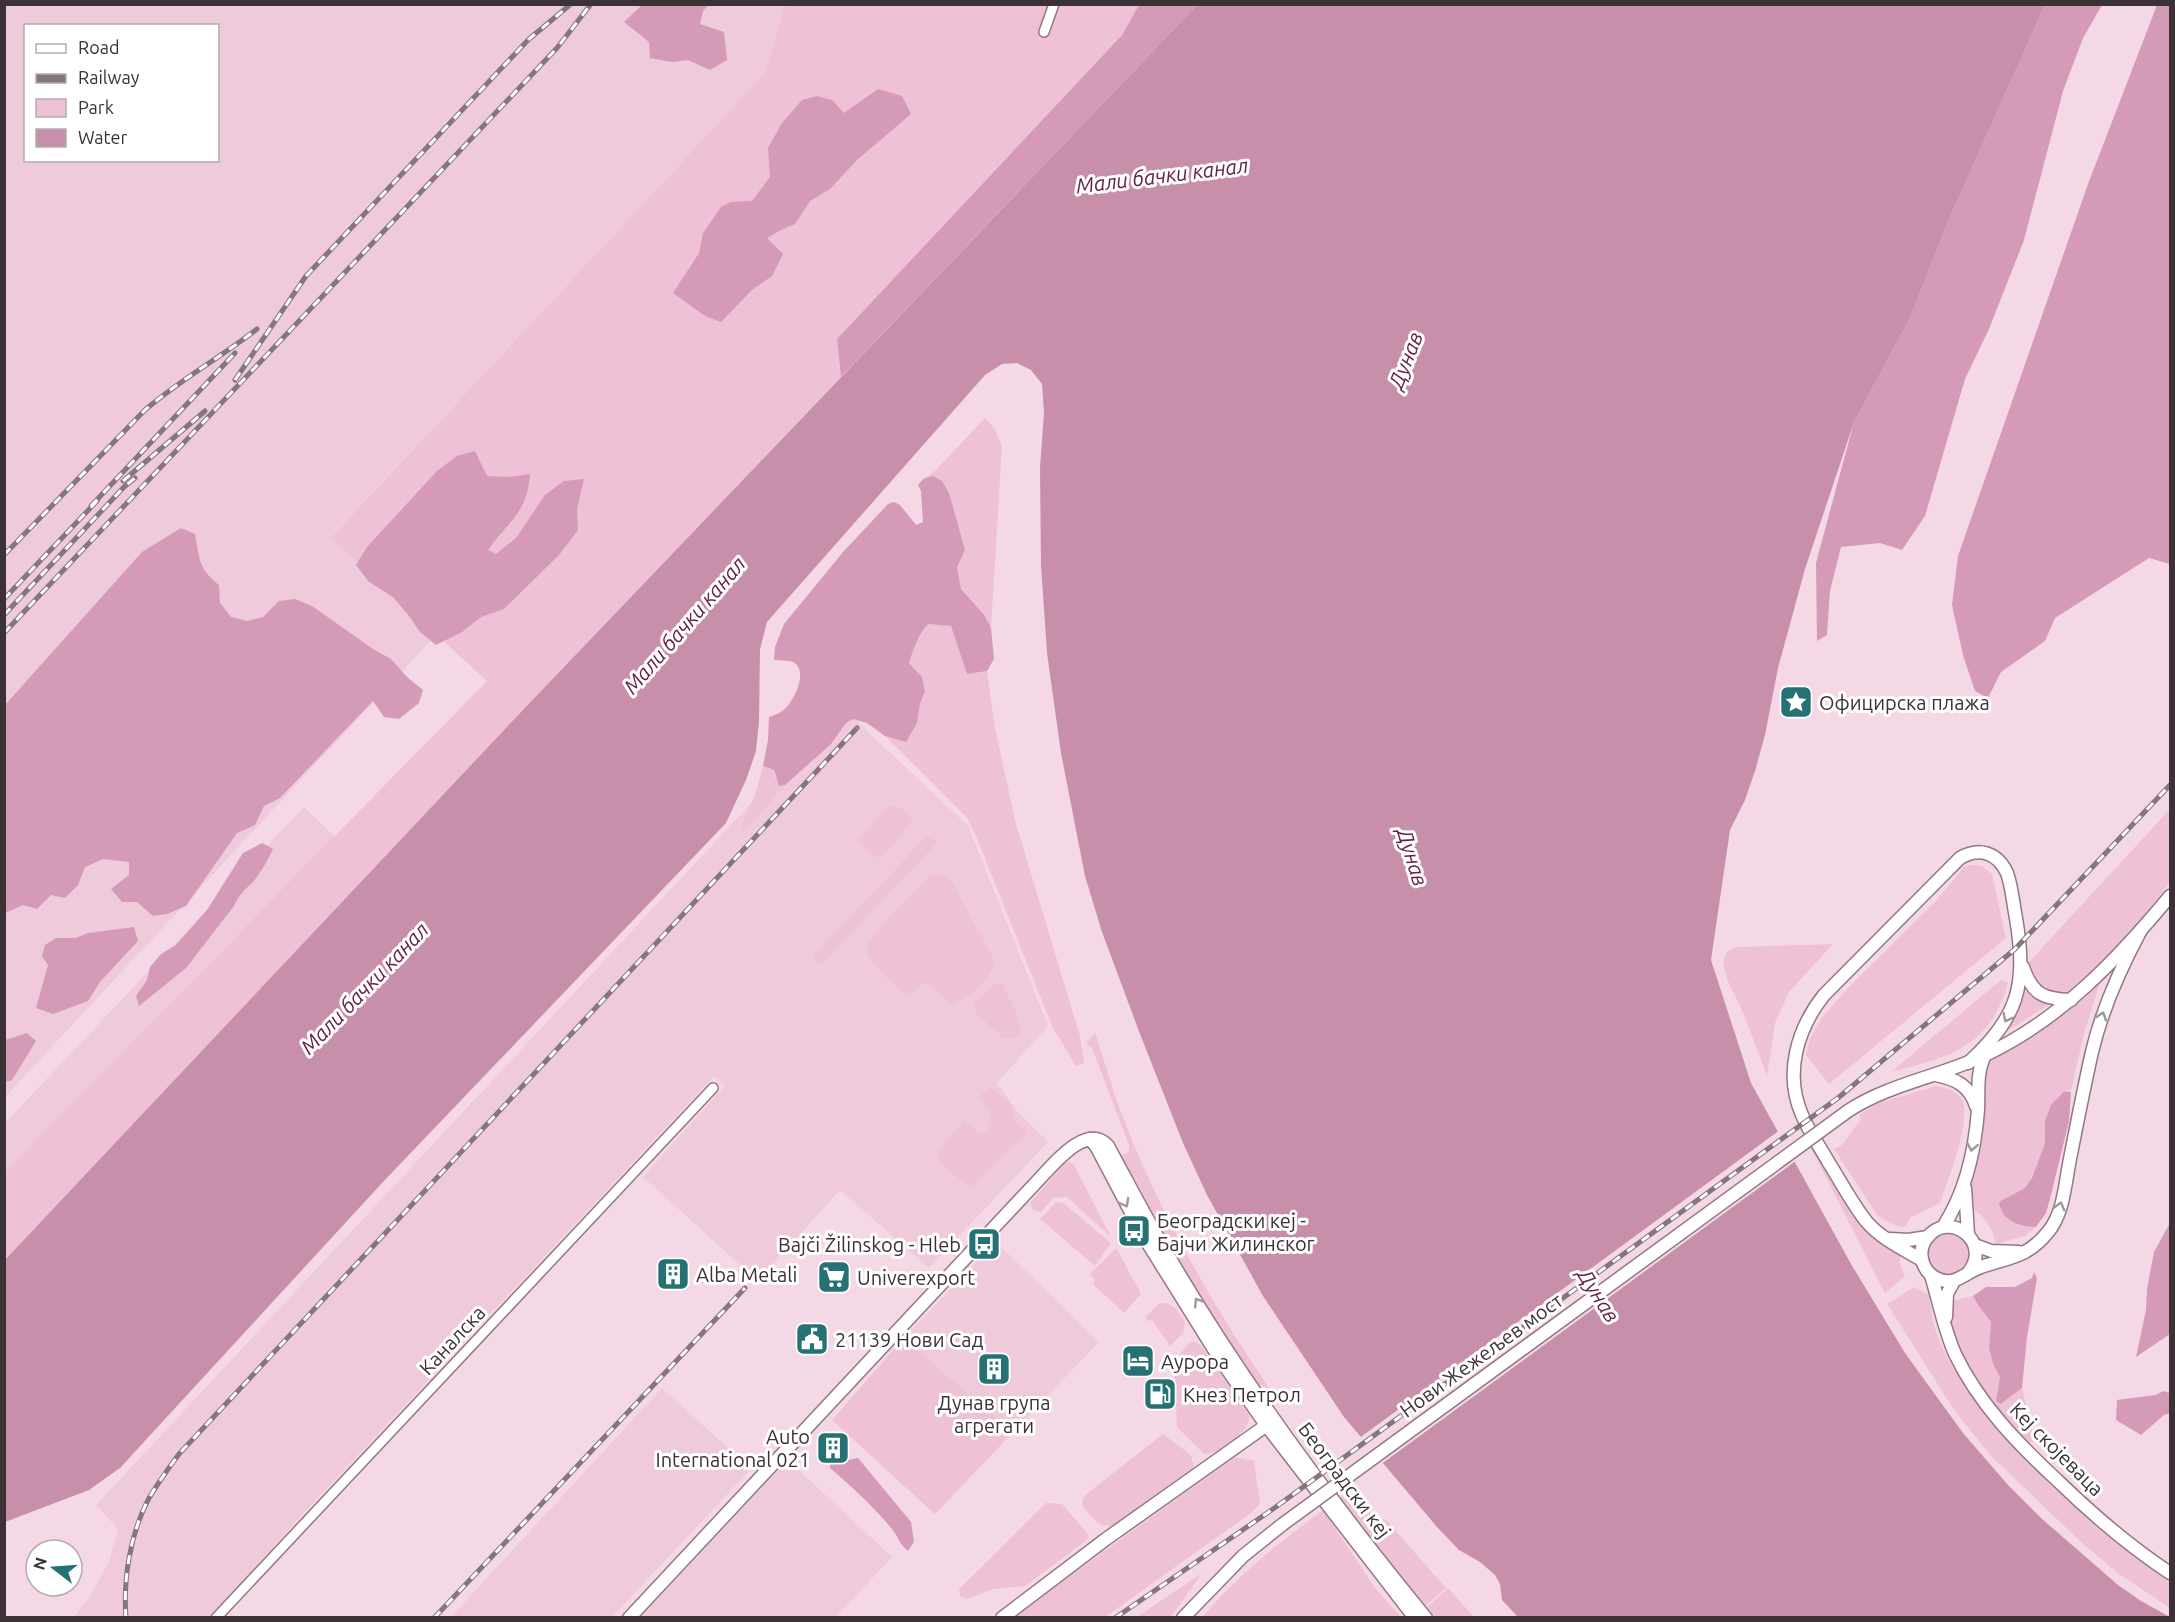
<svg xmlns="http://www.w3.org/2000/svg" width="2175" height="1622" font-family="Ubuntu,sans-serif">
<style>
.built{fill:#eecadb;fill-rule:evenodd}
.green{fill:#efc1d7}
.forest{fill:#d49ab7}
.water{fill:#c88fab}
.pier{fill:#f5d8e6}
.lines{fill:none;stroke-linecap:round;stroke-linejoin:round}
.street-casing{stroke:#927884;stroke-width:12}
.secondary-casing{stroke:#927884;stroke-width:15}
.street{stroke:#fff;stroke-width:9}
.secondary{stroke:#fff;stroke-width:12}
.rail-casing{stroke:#87757e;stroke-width:5}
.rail{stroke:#fff;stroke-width:3;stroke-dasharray:9;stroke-linecap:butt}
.secondary-bridge-casing{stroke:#927884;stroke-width:15;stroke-linecap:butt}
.secondary-bridge{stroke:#fff;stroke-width:12}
.oneway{stroke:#9e989b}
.labels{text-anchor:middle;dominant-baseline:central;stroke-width:6;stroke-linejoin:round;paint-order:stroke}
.poi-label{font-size:20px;fill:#3c3137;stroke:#fff;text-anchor:start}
.street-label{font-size:20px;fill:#3c3137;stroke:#fff}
.water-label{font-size:21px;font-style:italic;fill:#652148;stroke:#fff}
</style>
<rect width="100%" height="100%" fill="#f5d8e6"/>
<g class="built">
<path d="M5 5H785L765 73 330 537 436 635 5 1097ZM26 26H218V160H26Z"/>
<path d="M843 705 866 730 968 826 1048 1026 997 1083 1016 1110 1048 1142 929 1268 840 1190 758 1281 643 1177 725 1086 714 1076 300 1517 210 1617 73 1618 87 1601 109 1562 118 1529 96 1505Z"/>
<path d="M304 807 335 837 5 1188V1123Z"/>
<path d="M996 1242 1099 1342 935 1514 832 1420 904 1338Z"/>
<path d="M662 1388 751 1469 612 1617H451Z"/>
<path d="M788 1460 892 1557 836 1617H640Z"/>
</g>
<g class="green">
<path d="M785 5H1139L1122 35 837 339 841 377 521 712 5 1261V1172L487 681 330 538 765 73Z"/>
<path d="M985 418 994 428 1002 446 991 628C983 617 965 599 961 587 954 564 956 491 940 480 934 476 929 477 923 479L935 471Z"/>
<path d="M928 624 951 626 967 674 987 671 995 728 1016 824 1080 1036 1084 1063 1076 1066 1053 1028 976 836 967 818 885 736 906 741 917 723 920 704 925 691 922 677 909 663C913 650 919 633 928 624Z"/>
<path d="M763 766 774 770 775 778 779 786 785 785 747 829H741L756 792Z"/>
<path d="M895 805 903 810 913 820 882 858 873 856 857 840 888 808Z"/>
<path d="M2170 809V882L2138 923 2092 974 2068 994H2051L2038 986 2029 970V962Z"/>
<path d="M931 837 937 842 930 850 822 964 813 961 815 954 925 838Z"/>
<path d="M1973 865 1982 866 1992 874 2006 938 1829 1084 1806 1055 1810 1038 1821 1019 1846 990 1935 902 1964 867Z"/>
<path d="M931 875 945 876 951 880 994 960C991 981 971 996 952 1004L928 984 924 983 907 997C897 987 870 965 867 952 864 938 919 886 931 875Z"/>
<path d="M1833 944 1789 992 1775 1023 1767 1076 1744 1015 1727 979 1723 962 1727 952 1736 947Z"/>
<path d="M2102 976 2084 1034 2071 1090 2064 1091 2059 1095 2045 1121V1143L2032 1178 2025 1188 2008 1197 1999 1208C2011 1223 2016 1227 2036 1227L2025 1236 1996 1244C1992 1227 1984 1214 1968 1206L1987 1056Z"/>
<path d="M2001 980 2008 983C1990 1047 1950 1057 1891 1072Z"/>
<path d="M996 983 1003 984 1018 1018 1021 1033 1012 1038H1003L975 1012 974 1003Z"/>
<path d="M2023 985 2037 1000 2051 1003 2003 1034 2011 1021Z"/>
<path d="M1095 1033C1105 1062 1113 1092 1124 1120 1161 1215 1212 1305 1270 1389L1259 1384 1253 1379 1167 1243 1120 1156 1129 1152V1145L1092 1048 1086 1043Z"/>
<path d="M1936 1086C1945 1088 1955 1090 1961 1098 1973 1117 1948 1181 1940 1203L1911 1217 1905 1227 1894 1225 1878 1216 1834 1149 1842 1145 1861 1119 1859 1115 1878 1103Z"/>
<path d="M991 1088 1015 1107 1013 1119 1027 1133 972 1187C960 1180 941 1166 937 1153L964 1121 979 1133H986L992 1123 990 1110 979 1099 983 1093Z"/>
<path d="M1818 1146 1847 1197 1900 1253V1264L1905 1276 1885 1293 1812 1150Z"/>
<path d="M1069 1162 1073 1163 1111 1237 1067 1197 1053 1198 1041 1212 1033 1210 1030 1203 1065 1163Z"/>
<path d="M1056 1202 1063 1203 1111 1243 1095 1266 1040 1219Z"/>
<circle cx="1949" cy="1255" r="21"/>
<path d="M1116 1248 1141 1294 1124 1313 1093 1284 1095 1280 1090 1274Z"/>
<path d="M1914 1287 1929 1295C1931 1310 1933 1325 1939 1340 1949 1365 1966 1388 1983 1409 2035 1477 2100 1534 2170 1582V1608L2119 1574 2082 1543 1991 1456 1954 1410 1887 1304Z"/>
<path d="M1973 1296 1978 1305 1991 1322 1989 1348 1993 1364 2000 1377 1996 1401 2002 1404 2022 1388 2035 1441 2025 1444C1999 1412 1967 1378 1954 1338 1951 1326 1952 1313 1952 1301Z"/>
<path d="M1167 1303 1176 1309 1185 1322 1183 1333 1170 1346 1152 1320 1148 1321 1145 1318 1158 1304Z"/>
<path d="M904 1338 1012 1433 935 1514 832 1420Z"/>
<path d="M1190 1342H1196L1202 1347 1250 1416C1248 1433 1221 1454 1204 1454L1177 1427 1174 1362Z"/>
<path d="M1163 1434 1191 1455 1194 1467 1114 1525C1098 1529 1091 1516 1082 1505L1084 1496Z"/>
<path d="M1235 1457 1254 1461 1260 1504 1251 1513 1105 1617H1013Z"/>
<path d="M1342 1496 1357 1507 1386 1520 1446 1588 1424 1607 1337 1500Z"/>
<path d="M1046 1503 1062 1504 1089 1535 1087 1540 1025 1586 993 1589 967 1599 960 1596 959 1589Z"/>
<path d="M1323 1510 1375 1588 1401 1617H1203C1238 1574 1279 1543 1323 1510Z"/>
<path d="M1202 1573 1171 1617H1137Z"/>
<path d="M1448 1588 1474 1617H1435L1427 1607Z"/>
</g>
<g class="forest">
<path d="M642 5H708L703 11 700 24 724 32 727 60 710 70 688 60 672 62 650 58 649 42 624 22Z"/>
<path d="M1139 5H1197L841 377 837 339 1122 35Z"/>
<path d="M2045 5H2102L2083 38 2063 91 2024 240 1989 329 1965 379 1925 516 1902 550 1880 543 1841 547 1830 591 1827 635 1817 641 1816 563 1854 422 1910 318 1950 217Z"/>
<path d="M2157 5H2170V564L2149 558 2055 618 2045 641 2001 672 1988 698 1975 691 1963 655 1952 605 1958 556 2088 184Z"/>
<path d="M878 89 902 96 911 114 857 160 830 189 810 201 795 224 783 229 767 238 783 254 772 276 752 290 721 322 705 316 673 293 699 253 703 233 721 207 731 202 752 201 770 177 768 148 782 123 802 100 817 96 832 100 844 113Z"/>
<path d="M475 451 487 476 509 477 530 474C527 514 509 520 488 550L496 554 516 538 545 495 564 481 584 479 577 509 578 530 559 555 504 609 481 617 462 632 436 645 420 632 409 616 393 597 369 582 356 565 367 547 437 471 457 456Z"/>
<path d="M933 476 942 481 949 493 965 550 957 567 961 589 984 615 991 628 994 659 987 671 967 674 951 626 928 624C919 633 913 650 909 663L922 677 925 691 920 704 917 723 906 742 885 736 867 723 853 719 846 723 831 744 785 785 779 786 774 770 763 766 768 740 769 717C775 715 781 713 786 708 794 699 806 676 797 665 792 659 781 661 774 660L775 647 784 624 844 551 888 504 894 502 900 505 916 525 923 522 921 491 918 485 923 479Z"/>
<path d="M181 528 195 534C200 560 198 568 219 585L220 603 231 617 247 621 263 617 279 601 295 599 312 606 373 649 391 659 407 677 423 690 419 703 399 719 384 717 373 701 280 798 264 806 255 825 237 833 186 906 167 914 153 916 137 902H122L111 889 129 875V862L103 859 85 867 78 885 65 898 51 895 37 909 23 905 5 913V705L142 552Z"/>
<path d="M262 843 273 849C267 861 261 873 252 883 244 890 238 896 234 906L186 968 139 1006 136 996 147 980 150 967 161 954 176 945 207 910 243 853Z"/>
<path d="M134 927 138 941 100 982 88 1001 53 1014 36 1008 48 965 42 956 45 945 56 938H76L88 933Z"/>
<path d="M27 1033 36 1041 12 1080 5 1082V1040Z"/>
<path d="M2064 1091 2071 1092 2069 1121 2050 1199 2046 1213 2036 1227C2020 1227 2001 1221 1999 1202L2025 1188 2032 1178 2045 1143V1121L2051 1105Z"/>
<path d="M2170 1223V1334L2136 1357 2146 1310 2147 1289 2154 1252Z"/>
<path d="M2034 1272 2037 1278 2027 1337 2022 1388 2001 1404 1996 1401 2000 1377 1993 1364 1989 1348 1991 1322 1978 1305 1973 1296 1986 1287H2015L2032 1278Z"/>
<path d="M2163 1391 2170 1393V1413L2164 1415 2141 1435 2116 1420 2117 1400 2156 1395Z"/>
<path d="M858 1458 911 1522 914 1542 908 1551C898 1543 899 1537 892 1529 874 1507 852 1487 830 1468V1464Z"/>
</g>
<path class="water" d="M1197 5H2045L1950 217 1910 318 1854 422 1805 569 1778 668 1765 735 1755 771 1745 800 1730 830 1711 960 1751 1083 1851 1264 1905 1353 1963 1433 2008 1485 2041 1518 2118 1585 2141 1601 2170 1617 1518 1618 1516 1615 1502 1600 1500 1584 1495 1575 1480 1562 1459 1550 1437 1527 1344 1417 1263 1296 1207 1195 1183 1143 1140 1034 1102 932 1085 876 1061 753 1047 653 1041 565 1040 468 1044 413 1042 384 1031 370 1017 363 1002 364 985 375 767 622 760 649 759 721 756 751 746 780 726 823 382 1183 120 1468 89 1490 5 1522 4 1261 521 712Z"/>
<path class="pier" d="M1780 1130 1797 1160 1380 1465 1358 1439Z"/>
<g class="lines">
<defs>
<g id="street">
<path d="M1044 32 1054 4"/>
<path d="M216 1618 713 1088"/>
</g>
<g id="secondary">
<path d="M2023 967C2032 994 2043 999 2071 1000"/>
<path d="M1936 1075C1956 1079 1970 1086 1976 1106"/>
<path d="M1848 1111C1889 1084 1938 1077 1983 1056 2060 1020 2117 960 2170 896"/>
<path d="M1090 1139 1096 1146 1144 1237 1220 1359 1266 1425 1415 1618"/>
<path d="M1965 1188 1968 1234"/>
<path d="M1943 1227C1965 1193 1975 1151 1978 1110 1979 1091 1976 1073 1985 1055"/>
<path d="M1890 1239 1908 1240 1928 1237"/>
<path d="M1975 1245 1991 1251 2019 1252"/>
<path d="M1922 1260C1903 1249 1880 1238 1866 1221 1852 1203 1841 1182 1829 1163 1820 1147 1809 1132 1802 1115 1784 1074 1797 1029 1824 995L1960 858C1979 847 1997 852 2007 873 2012 887 2013 903 2016 918 2027 985 2019 1017 1968 1063"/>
<path d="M1968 1273C1994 1242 1948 1208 1926 1239 1917 1252 1922 1271 1936 1278 1955 1288 1965 1272 1981 1267 2009 1257 2027 1258 2048 1232 2064 1213 2065 1183 2070 1159 2077 1123 2084 1087 2092 1052 2102 1009 2120 969 2141 930"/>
<path d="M1931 1275C1939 1302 1944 1329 1955 1354 1979 1404 2018 1444 2058 1481 2093 1515 2129 1546 2170 1573"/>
<path d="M1946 1317 1947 1294 1954 1281"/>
<path d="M629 1618 1044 1174C1058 1159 1088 1124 1108 1146 1127 1181 1145 1216 1165 1250 1240 1380 1331 1502 1426 1618"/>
<path d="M1002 1618 1106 1539 1271 1422"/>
<path d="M1183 1618 1243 1556 1283 1524"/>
</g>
</defs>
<use href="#street" class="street-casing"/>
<use href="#secondary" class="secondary-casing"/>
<use href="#street" class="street"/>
<use href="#secondary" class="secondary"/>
<defs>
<g id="rail">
<path d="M235 380 306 276 529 39 571 4"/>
<path d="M123 481 205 411"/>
<path d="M91 506 235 353"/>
<path d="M4 555 145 410C180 380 221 357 257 329"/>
<path d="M4 599 97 501"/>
<path d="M4 615 124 487 135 478"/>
<path d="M4 633 557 48 591 4"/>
<path d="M126 1618C123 1579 130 1535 148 1500 157 1484 168 1469 179 1454L857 728"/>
<path d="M434 1618 745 1288"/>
<path d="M1115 1618 1273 1509 1838 1098 2015 949 2170 785"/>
</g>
</defs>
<use href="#rail" class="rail-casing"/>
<use href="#rail" class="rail"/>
<defs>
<path id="secondary-bridge" d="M1283 1524 1848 1111"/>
</defs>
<use href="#secondary-bridge" class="secondary-bridge-casing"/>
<use href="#secondary-bridge" class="secondary-bridge"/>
</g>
<defs><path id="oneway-chevron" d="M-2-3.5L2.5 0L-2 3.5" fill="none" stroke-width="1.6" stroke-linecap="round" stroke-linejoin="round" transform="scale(1.5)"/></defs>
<g class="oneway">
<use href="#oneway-chevron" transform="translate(2102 1016) rotate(-72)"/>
<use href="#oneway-chevron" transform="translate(2007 1018) rotate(117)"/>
<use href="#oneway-chevron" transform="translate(1972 1147) rotate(101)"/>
<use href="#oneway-chevron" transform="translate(1125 1203) rotate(61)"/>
<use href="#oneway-chevron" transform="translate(2060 1206) rotate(-74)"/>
<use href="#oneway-chevron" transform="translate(1198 1302) rotate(-122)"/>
</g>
<defs>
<symbol id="sight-square" viewBox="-11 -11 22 22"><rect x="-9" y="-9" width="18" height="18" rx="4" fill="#267174" stroke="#fff"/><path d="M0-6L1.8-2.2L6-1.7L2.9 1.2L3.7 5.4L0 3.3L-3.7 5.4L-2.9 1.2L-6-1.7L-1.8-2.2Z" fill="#fff"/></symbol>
<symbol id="bus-square" viewBox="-11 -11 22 22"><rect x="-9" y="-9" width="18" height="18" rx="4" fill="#267174" stroke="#fff"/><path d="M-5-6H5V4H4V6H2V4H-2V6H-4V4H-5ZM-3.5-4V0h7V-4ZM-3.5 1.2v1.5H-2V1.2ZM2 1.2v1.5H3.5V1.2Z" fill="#fff"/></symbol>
<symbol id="building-square" viewBox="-11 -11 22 22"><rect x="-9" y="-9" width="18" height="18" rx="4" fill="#267174" stroke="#fff"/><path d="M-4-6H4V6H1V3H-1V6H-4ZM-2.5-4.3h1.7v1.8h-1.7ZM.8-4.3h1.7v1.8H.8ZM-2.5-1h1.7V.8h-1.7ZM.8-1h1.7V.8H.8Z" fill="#fff"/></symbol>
<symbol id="supermarket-square" viewBox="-11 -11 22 22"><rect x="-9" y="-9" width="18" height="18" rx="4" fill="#267174" stroke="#fff"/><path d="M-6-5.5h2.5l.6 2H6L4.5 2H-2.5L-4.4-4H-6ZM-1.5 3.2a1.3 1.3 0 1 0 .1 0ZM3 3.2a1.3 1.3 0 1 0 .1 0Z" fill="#fff"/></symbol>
<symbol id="civic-square" viewBox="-11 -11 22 22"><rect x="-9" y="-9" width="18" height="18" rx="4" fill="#267174" stroke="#fff"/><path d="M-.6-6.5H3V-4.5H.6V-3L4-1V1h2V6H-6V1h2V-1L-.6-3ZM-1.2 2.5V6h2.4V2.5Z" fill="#fff"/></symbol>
<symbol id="hotel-square" viewBox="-11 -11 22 22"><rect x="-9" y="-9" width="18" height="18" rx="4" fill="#267174" stroke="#fff"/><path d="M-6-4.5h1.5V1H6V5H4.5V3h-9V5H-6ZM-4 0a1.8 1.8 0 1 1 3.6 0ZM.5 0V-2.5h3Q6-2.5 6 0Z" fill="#fff"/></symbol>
<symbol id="fuel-square" viewBox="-11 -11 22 22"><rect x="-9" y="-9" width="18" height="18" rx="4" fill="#267174" stroke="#fff"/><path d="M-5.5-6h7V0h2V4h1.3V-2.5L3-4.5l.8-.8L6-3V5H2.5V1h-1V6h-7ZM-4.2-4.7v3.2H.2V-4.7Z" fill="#fff"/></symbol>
</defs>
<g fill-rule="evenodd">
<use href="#sight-square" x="1777" y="683" width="38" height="38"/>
<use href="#bus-square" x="1115" y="1212" width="38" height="38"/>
<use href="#bus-square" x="965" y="1225" width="38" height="38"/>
<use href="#building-square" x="654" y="1255" width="38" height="38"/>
<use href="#supermarket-square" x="815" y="1258" width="38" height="38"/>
<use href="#civic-square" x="793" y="1320" width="38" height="38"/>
<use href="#hotel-square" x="1119" y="1342" width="38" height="38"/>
<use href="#building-square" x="975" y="1350" width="38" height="38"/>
<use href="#fuel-square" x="1141" y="1375" width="38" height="38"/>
<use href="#building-square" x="814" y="1429" width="38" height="38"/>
</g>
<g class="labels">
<g class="poi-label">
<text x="1819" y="702">Официрска плажа</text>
<text x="1157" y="1220">Београдски кеј -<tspan x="1157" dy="23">Бајчи Жилинског</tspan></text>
<text x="961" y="1244" text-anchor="end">Bajči Žilinskog - Hleb</text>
<text x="696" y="1274">Alba Metali</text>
<text x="857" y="1277">Univerexport</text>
<text x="835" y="1339">21139 Нови Сад</text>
<text x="1161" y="1361">Аурора</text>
<text x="1183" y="1394">Кнез Петрол</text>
<text x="994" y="1402" text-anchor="middle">Дунав група<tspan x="994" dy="23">агрегати</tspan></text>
<text x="810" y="1436" text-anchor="end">Auto<tspan x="810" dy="23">International 021</tspan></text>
</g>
<g class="street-label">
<text transform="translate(452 1340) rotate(-47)">Каналска</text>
<text transform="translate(1481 1355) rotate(-36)">Нови Жежељев мост</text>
<text transform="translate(2057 1449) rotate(45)">Кеј скојеваца</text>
<text transform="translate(1345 1480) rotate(53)">Београдски кеј</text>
</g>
<g class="water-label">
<text transform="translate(1162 175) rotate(-7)">Мали бачки канал</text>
<text transform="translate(1405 360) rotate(-68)">Дунав</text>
<text transform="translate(684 625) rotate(-49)">Мали бачки канал</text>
<text transform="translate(1413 857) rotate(73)">Дунав</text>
<text transform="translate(364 988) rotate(-46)">Мали бачки канал</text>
<text transform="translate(1599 1295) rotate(58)">Дунав</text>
</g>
</g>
<rect width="2175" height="1622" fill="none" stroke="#3c3137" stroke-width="12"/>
<rect x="24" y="24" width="195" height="138" fill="#ffffff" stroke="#b1adaf" stroke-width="1.5"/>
<rect x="36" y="44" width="30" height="9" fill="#ffffff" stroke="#b1adaf" stroke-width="1.5"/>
<text x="78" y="54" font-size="18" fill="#3c3137">Road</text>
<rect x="36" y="74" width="30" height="9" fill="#87757e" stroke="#b1adaf" stroke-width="1.5"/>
<text x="78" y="84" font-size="18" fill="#3c3137">Railway</text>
<rect x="36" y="99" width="30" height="18" fill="#efc1d7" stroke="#b1adaf" stroke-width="1.5"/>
<text x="78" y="114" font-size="18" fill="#3c3137">Park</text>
<rect x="36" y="129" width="30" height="18" fill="#c88fab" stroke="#b1adaf" stroke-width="1.5"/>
<text x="78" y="144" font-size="18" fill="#3c3137">Water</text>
<g transform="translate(54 1568) rotate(287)"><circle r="28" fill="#ffffff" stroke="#b1adaf" stroke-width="1.5"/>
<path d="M0-4.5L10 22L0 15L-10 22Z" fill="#267174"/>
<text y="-9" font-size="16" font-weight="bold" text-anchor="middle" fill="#3c3137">N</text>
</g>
</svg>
